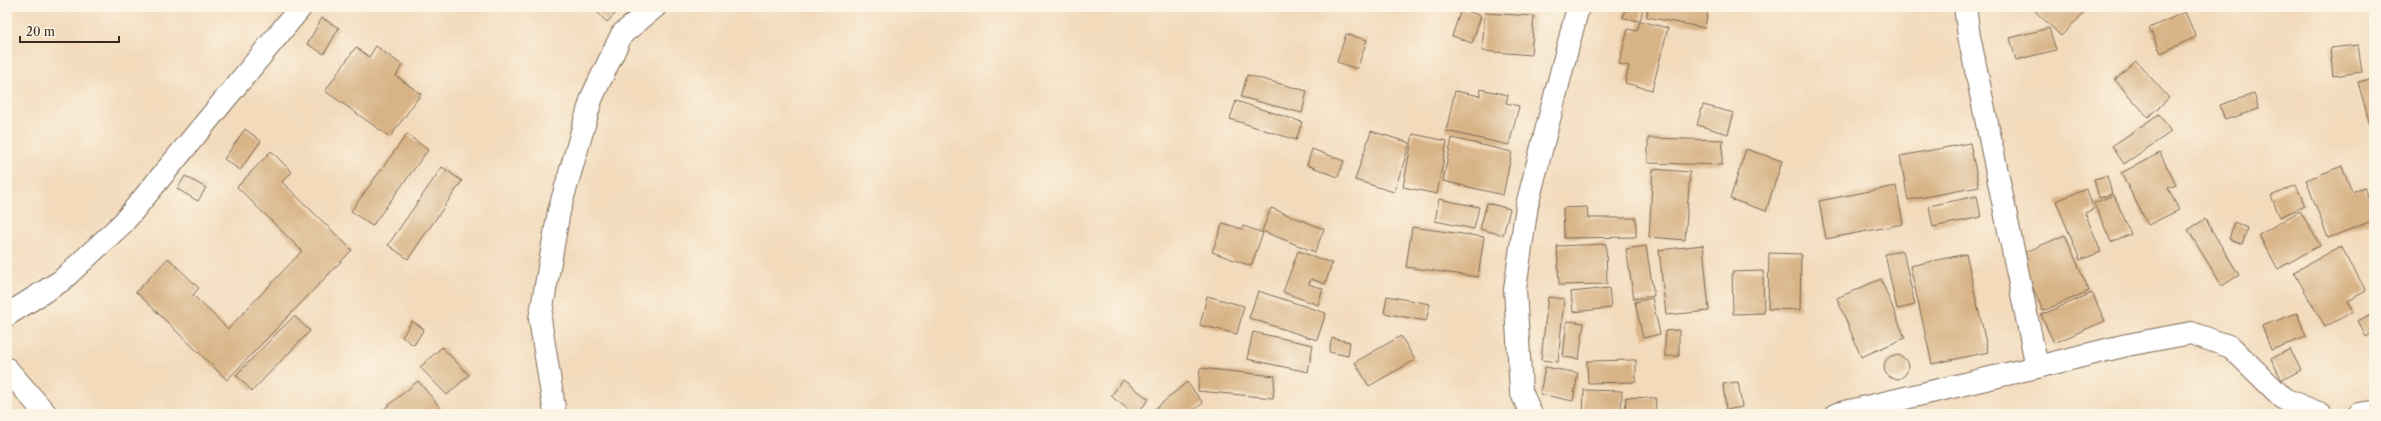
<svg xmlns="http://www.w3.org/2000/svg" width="2381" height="421" font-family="'Libre Caslon Text',serif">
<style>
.building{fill:#d8b386}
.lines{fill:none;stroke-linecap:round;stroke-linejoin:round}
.minor-casing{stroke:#7b6855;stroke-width:24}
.minor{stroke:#fff;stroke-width:22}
</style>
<rect width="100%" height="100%" fill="#fcf5e5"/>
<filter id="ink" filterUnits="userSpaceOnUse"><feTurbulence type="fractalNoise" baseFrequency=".025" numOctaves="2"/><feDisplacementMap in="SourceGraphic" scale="8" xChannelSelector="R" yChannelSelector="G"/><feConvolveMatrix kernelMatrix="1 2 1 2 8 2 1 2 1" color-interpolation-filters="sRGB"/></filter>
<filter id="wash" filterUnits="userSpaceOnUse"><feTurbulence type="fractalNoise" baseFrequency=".012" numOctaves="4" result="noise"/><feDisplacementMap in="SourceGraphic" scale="16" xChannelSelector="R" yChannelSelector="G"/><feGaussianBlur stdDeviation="0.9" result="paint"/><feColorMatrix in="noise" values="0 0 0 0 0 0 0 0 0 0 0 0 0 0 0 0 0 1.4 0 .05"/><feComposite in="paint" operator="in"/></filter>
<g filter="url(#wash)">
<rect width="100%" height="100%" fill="#f2dabb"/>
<g id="blocks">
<g class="building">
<path d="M592 7H622L607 22Z"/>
<path d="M1625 7H1643L1640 21 1668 28 1652 90 1625 83 1629 66 1619 64 1628 29 1637 31 1640 21 1623 18Z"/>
<path d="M1648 7H1695L1708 9 1705 28 1647 17Z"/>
<path d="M2039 7H2081L2086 11 2061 36 2035 11Z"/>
<path d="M1461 9 1481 16 1472 43 1452 36Z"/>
<path d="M2185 12 2196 37 2161 53 2149 28Z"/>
<path d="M1485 13 1534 16 1531 55 1482 51Z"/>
<path d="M322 18 339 28 324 54 307 44Z"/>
<path d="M2049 28 2056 50 2016 60 2010 38Z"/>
<path d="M1346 34 1367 40 1357 69 1337 62Z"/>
<path d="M2358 45 2362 72 2333 76 2330 48Z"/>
<path d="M376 46 402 65 396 76 421 94 390 137 325 91 356 47 369 57Z"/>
<path d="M2136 61 2169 98 2148 117 2115 80Z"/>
<path d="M1247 75 1307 91 1302 113 1241 97Z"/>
<path d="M2374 78V124L2370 125 2358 82Z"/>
<path d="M1481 89 1508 95 1506 103 1519 106 1509 145 1446 131 1455 91 1480 96Z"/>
<path d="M2254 94 2259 109 2225 120 2220 105Z"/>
<path d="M1236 101 1302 122 1296 140 1230 119Z"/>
<path d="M1703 105 1734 113 1728 134 1697 125Z"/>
<path d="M2159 114 2171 132 2124 164 2112 146Z"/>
<path d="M245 129 261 141 240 170 224 159Z"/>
<path d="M1371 131 1410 143 1394 192 1355 180Z"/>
<path d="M407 134 428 150 372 226 351 211Z"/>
<path d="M1413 134 1447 141 1437 194 1403 187Z"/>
<path d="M1452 138 1512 152 1503 195 1443 181Z"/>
<path d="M1648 138 1723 140 1722 165 1648 163Z"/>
<path d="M1970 143 1979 187 1908 200 1900 156Z"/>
<path d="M1312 149 1344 161 1338 177 1307 165Z"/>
<path d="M1746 149 1782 161 1766 211 1730 199Z"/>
<path d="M271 151 292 172 282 182 352 250 227 380 136 292 168 258 199 288 193 295 228 329 302 251 237 187Z"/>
<path d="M2160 153 2176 185 2168 188 2179 210 2148 225 2121 173Z"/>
<path d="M2342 166 2352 192 2364 187 2374 213V220L2328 238 2306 180Z"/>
<path d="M442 167 462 181 408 259 388 245Z"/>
<path d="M1653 169 1690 172 1685 240 1649 237Z"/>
<path d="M185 176 206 188 198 201 177 189Z"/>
<path d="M2107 176 2112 194 2099 198 2094 179Z"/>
<path d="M2296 185 2305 206 2280 217 2271 196Z"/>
<path d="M1896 186 1903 224 1826 239 1819 201Z"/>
<path d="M2086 189 2094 209 2085 213 2101 252 2080 260 2056 201Z"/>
<path d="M2114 195 2131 234 2111 242 2094 203Z"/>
<path d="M1977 196 1981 217 1933 227 1929 206Z"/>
<path d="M1439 199 1479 207 1474 229 1435 221Z"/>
<path d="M1487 203 1510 209 1503 235 1480 229Z"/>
<path d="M1587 207 1588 218H1636V237L1564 238 1563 208Z"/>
<path d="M1271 208 1324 229 1315 252 1262 231Z"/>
<path d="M2300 211 2320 245 2278 269 2259 235Z"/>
<path d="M2205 219 2239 275 2222 286 2188 230Z"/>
<path d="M2234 222 2248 228 2242 244 2229 239Z"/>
<path d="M1223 223 1242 229 1243 226 1263 233 1251 266 1212 252Z"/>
<path d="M1412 227 1484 237 1478 277 1406 267Z"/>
<path d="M2065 235 2089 291 2043 311 2019 255Z"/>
<path d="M1606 244 1607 284 1559 285 1557 246Z"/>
<path d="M1703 245 1709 311 1666 315 1659 250Z"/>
<path d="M1646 246 1654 296 1634 299 1626 249Z"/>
<path d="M2341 246 2366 291 2348 301 2354 311 2325 327 2294 272Z"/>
<path d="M1298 251 1332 263 1325 284 1311 279 1309 284 1323 289 1318 305 1283 292Z"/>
<path d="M1903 251 1915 305 1897 309 1885 254Z"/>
<path d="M1769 253 1801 254 1800 310 1768 309Z"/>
<path d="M1966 254 1988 352 1932 364 1910 266Z"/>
<path d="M1763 271 1764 313 1733 314 1732 272Z"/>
<path d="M1881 279 1905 338 1861 357 1837 298Z"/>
<path d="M1609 288 1611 308 1573 312 1571 292Z"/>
<path d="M1258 291 1326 313 1317 340 1249 318Z"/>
<path d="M2092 293 2105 321 2054 343 2041 315Z"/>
<path d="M1207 296 1244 306 1237 334 1200 325Z"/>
<path d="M1387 296 1430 304 1426 321 1384 313Z"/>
<path d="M1548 297 1564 299 1558 362 1541 360Z"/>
<path d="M1652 298 1660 334 1643 338 1635 302Z"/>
<path d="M2297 313 2306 337 2271 350 2262 326Z"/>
<path d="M2373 313 2374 332 2366 337 2358 321Z"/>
<path d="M294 316 310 331 252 391 236 375Z"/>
<path d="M412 321 424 329 414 345 402 337Z"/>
<path d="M1567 321 1584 323 1579 359 1563 357Z"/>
<path d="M1679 330V356H1665V331Z"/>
<path d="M1253 332 1313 345 1308 372 1247 359Z"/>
<path d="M1401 336 1415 360 1369 386 1355 362Z"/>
<path d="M1332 338 1350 342 1348 356 1329 352Z"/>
<path d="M442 347 469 375 447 395 420 367Z"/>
<path d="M2290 349 2301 370 2282 380 2271 359Z"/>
<circle cx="1896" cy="367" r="12"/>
<path d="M1636 360V382L1588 383 1587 361Z"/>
<path d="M1545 367 1578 373 1573 401 1540 394Z"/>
<path d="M1200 368 1275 376 1273 398 1198 391Z"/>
<path d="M1123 380 1149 399 1137 414H1134L1111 396Z"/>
<path d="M418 381 444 412 443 414H378Z"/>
<path d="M1187 382 1203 403 1189 414H1149Z"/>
<path d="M1738 382 1742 407 1726 410 1723 384Z"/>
<path d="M1584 390 1622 391 1621 414H1583Z"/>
<path d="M1626 397 1656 398 1655 414H1625Z"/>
</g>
</g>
</g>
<g filter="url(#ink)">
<use href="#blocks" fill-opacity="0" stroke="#7b6855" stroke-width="1"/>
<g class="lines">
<defs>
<g id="minor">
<path d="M7 315 61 281 123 223 301 7"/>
<path d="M2037 367 2127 345 2191 333 2231 347 2284 399 2321 414"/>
<path d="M7 369 46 414"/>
<path d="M555 414 540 319 559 211 592 97 622 34 655 7"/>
<path d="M1531 414 1521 391 1515 289 1527 205 1578 7"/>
<path d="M1837 414 2037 367 1969 36 1965 7"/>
<path d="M2359 414 2374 412"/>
</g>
</defs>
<use href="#minor" class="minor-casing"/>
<use href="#minor" class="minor"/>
</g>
</g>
<rect width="2381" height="421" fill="none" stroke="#fcf5e5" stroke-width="24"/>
<path d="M20 36v6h99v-6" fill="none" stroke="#3b2a1e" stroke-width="2"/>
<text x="26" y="36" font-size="12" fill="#3b2a1e" stroke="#fcf5e5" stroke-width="3" paint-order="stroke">20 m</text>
</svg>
